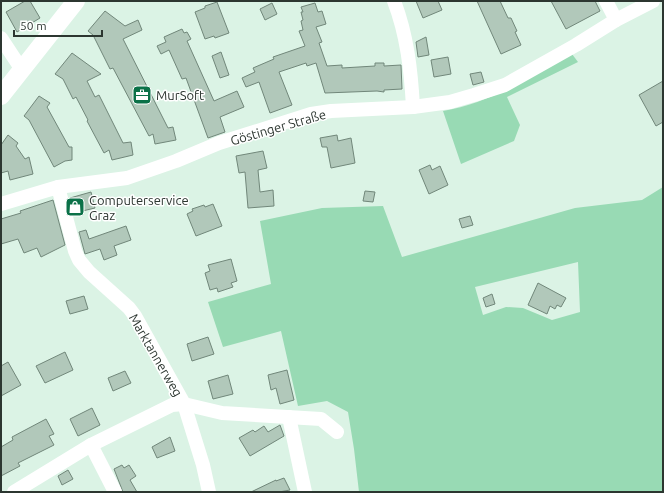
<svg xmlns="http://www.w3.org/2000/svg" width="664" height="493" font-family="Ubuntu,sans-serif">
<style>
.green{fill:#98dab4;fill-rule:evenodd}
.building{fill:#b1c8ba;stroke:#71877a}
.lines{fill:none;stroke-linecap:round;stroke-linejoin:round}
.minor{stroke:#fff;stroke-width:14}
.tertiary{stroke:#fff;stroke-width:18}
.labels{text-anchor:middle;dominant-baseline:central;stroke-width:3;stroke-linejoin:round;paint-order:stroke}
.poi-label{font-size:13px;fill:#2c3630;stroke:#fff;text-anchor:start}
.street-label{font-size:13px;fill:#2c3630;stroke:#fff}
</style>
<rect width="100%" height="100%" fill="#dbf3e5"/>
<g class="green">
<path d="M572 54 578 62 507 97 520 125 514 141 461 164 443 111C490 103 531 77 572 54Z"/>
<path d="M663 187V492H359L354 449 348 412 327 401 298 406 281 331 223 347 208 302 271 284 260 221 322 208 383 206 402 257 575 208 642 200ZM578 262 580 312 552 320 523 308 506 307 483 315 475 287Z"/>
</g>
<g class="building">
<path d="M25 1H30L40 18 17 32 6 12Z"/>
<path d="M416 1H438L442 10 423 18Z"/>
<path d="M477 1H500L508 18H511L517 31 515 32 521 45 501 54Z"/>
<path d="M551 1H595L600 11 566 29Z"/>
<path d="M217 2 229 33 215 38 214 36 205 39 195 12 205 8V6Z"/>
<path d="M272 3 277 14 265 20 260 9Z"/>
<path d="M315 3 318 12 322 11 326 24 316 27 322 42 319 43 327 66 342 65V68L375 66V63H384V66L401 65 402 89 384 90V92L377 91 325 93 316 63 307 66 306 63 279 72 292 105 270 113 259 82 246 87 242 78 255 72 253 68 274 59 273 57 305 46 299 31 303 30 301 21 303 20 301 12H303L301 7Z"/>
<path d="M105 11 125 26 138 20 142 30 123 39 168 128 173 127 176 140 155 144 153 134 149 136 113 68 110 69 93 35 88 31Z"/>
<path d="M182 29 184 33 187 32 191 39 187 41 214 101 237 91 244 107 220 117 225 132 208 138 186 78 182 79 169 50 161 54 157 46 166 42 164 37Z"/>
<path d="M426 37 429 55 418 57 416 42Z"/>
<path d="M221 52 229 75 220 78 212 56Z"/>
<path d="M72 53 101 74 87 81 95 97 99 95 123 143 131 142 133 155 112 160 109 150 104 153 87 121 88 120 76 97 73 99 63 79 55 74Z"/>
<path d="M448 57 451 74 434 77 431 60Z"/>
<path d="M481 72 484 82 473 85 470 74Z"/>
<path d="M663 81V122L656 126 639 95Z"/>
<path d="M39 96 50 103 47 107 69 147H72V160L65 161 54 167 29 120 24 116Z"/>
<path d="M8 135 18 143 16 146 25 159 29 157 33 174 10 180 8 171 1 173V145Z"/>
<path d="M337 135 338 141 351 138 355 163 331 168 327 147H322L320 138Z"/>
<path d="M263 151 267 168 258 170 260 192 273 190 274 206 248 208 245 172 239 173 236 156Z"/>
<path d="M430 165 432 170 440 166 448 185 429 194 419 170Z"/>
<path d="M365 191 375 192 373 202 363 201Z"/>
<path d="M91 192 95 208 74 213 70 198Z"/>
<path d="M53 200 65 245 41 257 37 248 24 253 18 239 1 244V219L21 213 20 211Z"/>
<path d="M213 204 222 226 196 236 187 214 193 211 192 209 204 205 205 207Z"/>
<path d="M470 216 473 225 462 228 459 219Z"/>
<path d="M126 226 131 240 114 246 117 255 104 260 100 249 85 254 79 232 86 230 89 239Z"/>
<path d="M231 259 237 281 231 283 233 287 218 292 217 288 210 290 205 273 210 271 208 265Z"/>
<path d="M538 283 566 298 561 307 557 305 555 309 550 306 547 314 528 305Z"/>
<path d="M492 294 495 304 486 307 483 298Z"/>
<path d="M84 296 88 309 70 314 66 301Z"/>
<path d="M208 337 214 354 192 361 187 344Z"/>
<path d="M65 352 73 370 45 383 36 366Z"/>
<path d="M8 362 21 385 1 396V366Z"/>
<path d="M287 370 294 400 280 404 276 388 271 390 268 375Z"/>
<path d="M125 371 131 383 113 391 108 378Z"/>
<path d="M228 375 233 394 213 399 208 381Z"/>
<path d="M92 408 100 425 78 436 70 419Z"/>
<path d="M46 419 54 434 49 436 54 445 18 463 20 466 1 476V447L13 440 12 437Z"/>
<path d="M280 425 284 436 250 456 239 438 253 430 255 432 264 426 268 432Z"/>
<path d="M170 437 175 451 157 458 152 447Z"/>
<path d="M122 465 124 468 129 465 136 476 130 480 137 492H123L114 469Z"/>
<path d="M68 470 73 479 62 485 58 476Z"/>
<path d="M284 478 290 490 279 492H251L276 480V481Z"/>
</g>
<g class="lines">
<g class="minor">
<path d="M394 1C407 35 411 70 413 107"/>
<path d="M606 1 616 20"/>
<path d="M1 38 22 70"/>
<path d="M58 187 75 251 79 260 89 272 129 308 135 316 184 404 203 465 209 492"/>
<path d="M1 204 58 187 127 178 176 161 219 143 311 114 331 111 413 107 450 102 474 95 505 85 576 45 616 20 653 1"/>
<path d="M289 417 305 492"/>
<path d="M91 445 115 492"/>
<path d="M14 492 91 445 172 405 184 404 222 413 321 419 337 432"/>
</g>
<path class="tertiary" d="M1 96 76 1"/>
</g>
<defs>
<symbol id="office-square" viewBox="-11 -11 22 22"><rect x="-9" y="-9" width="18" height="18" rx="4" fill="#0b7148" stroke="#fff"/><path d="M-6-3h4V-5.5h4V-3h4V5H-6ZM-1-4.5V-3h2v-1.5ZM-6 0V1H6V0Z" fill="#fff"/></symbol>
<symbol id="shop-square" viewBox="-11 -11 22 22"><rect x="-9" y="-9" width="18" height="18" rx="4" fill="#0b7148" stroke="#fff"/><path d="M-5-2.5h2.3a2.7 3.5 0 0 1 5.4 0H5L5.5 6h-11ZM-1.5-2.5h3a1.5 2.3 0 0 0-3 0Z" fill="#fff"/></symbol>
</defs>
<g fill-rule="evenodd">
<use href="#office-square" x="131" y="84" width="22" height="22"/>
<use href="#shop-square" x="64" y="196" width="22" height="22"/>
</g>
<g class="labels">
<g class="poi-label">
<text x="156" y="95">MurSoft</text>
<text x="89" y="200">Computerservice<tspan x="89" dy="15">Graz</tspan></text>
</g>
<g class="street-label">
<text transform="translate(278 127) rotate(-16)">Göstinger Straße</text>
<text transform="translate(156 355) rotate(60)">Marktannerweg</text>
</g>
</g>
<rect width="664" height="493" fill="none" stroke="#2c3630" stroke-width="4"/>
<path d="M14 30v6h88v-6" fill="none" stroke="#2c3630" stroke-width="2"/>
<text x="20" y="30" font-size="12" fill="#2c3630" stroke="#ffffff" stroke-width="3" paint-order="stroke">50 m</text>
</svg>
